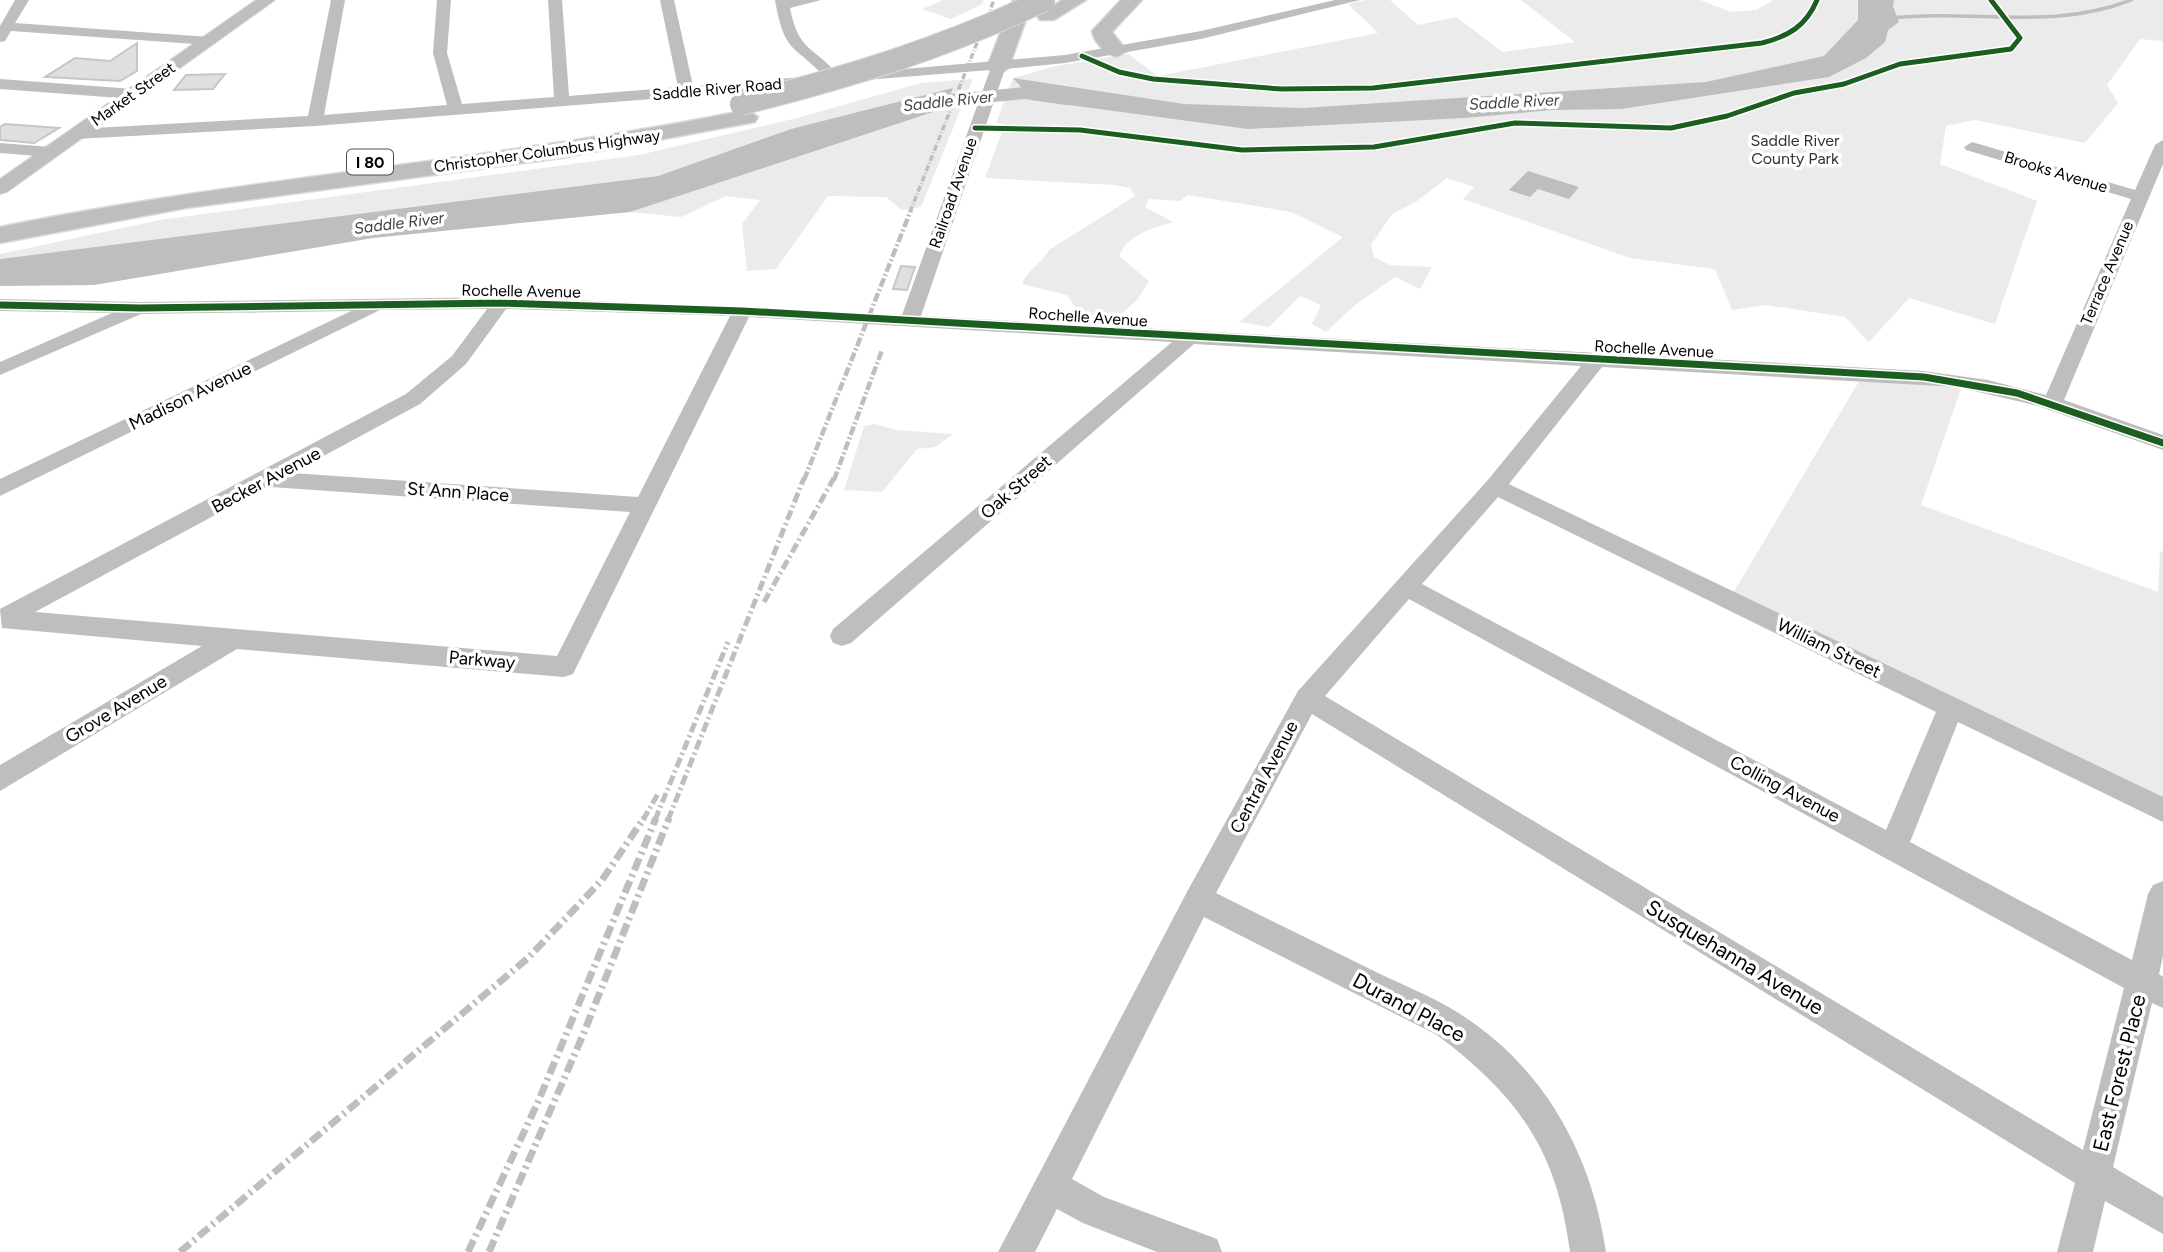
<svg xmlns="http://www.w3.org/2000/svg" width="2163" height="1252" font-family="Figtree,sans-serif">
<style>
.green{fill:#ebebeb}
.water{fill:#bebebe}
.lines{fill:none;stroke-linecap:round;stroke-linejoin:round}
.stream{stroke:#bebebe;stroke-width:3.5}
.river{fill:#bebebe;fill-rule:evenodd}
.building{fill:#dfdfdf;stroke:#c6c6c6;stroke-width:2}
.major-casing{stroke:#dbdbdb;stroke-width:2}
.highway-casing{stroke:#dbdbdb;stroke-width:3}
.minor{fill:#bebebe;fill-rule:evenodd}
.major{fill:#bebebe;fill-rule:evenodd}
.highway{fill:#bebebe;fill-rule:evenodd}
.rail-far3{stroke:#bebebe;stroke-width:3.5;stroke-dasharray:6 2 1 2;stroke-linecap:butt}
.rail-far2{stroke:#bebebe;stroke-width:4.5;stroke-dasharray:9 2.5 2 2.5;stroke-linecap:butt}
.rail-far1{stroke:#bebebe;stroke-width:5;stroke-dasharray:10 3.5 2 3.5;stroke-linecap:butt}
.rail{stroke:#bebebe;stroke-width:7;stroke-dasharray:13 4.5 2.5 4.5;stroke-linecap:butt}
.highway-bridge-casing{stroke:#dbdbdb;stroke-width:24;stroke-linecap:butt}
.highway-bridge{stroke:#bebebe;stroke-width:22}
.cycleway-far1-casing{stroke:#fff;stroke-width:8}
.cycleway-casing{stroke:#fff;stroke-width:10}
.cycleway-far1{stroke:#1b5e20;stroke-width:5}
.cycleway{stroke:#1b5e20;stroke-width:7}
.labels{text-anchor:middle;dominant-baseline:central;stroke-width:7;stroke-linejoin:round;paint-order:stroke}
.far-street-label{font-size:16px;fill:#000;stroke:#fff}
.far-water-label{font-size:16px;font-style:italic;fill:#434343;stroke:#fff}
.far-park-label{font-size:16px;fill:#323232;stroke:#fff}
.shield{fill:#fff;stroke:#4c4c4c;stroke-width:2}
.shield-label{font-size:16px;font-weight:bold;fill:#000}
.street-label{font-size:18px;fill:#000;stroke:#fff}
.near-street-label{font-size:21px;fill:#000;stroke:#fff}
</style>
<rect width="100%" height="100%" fill="#fff"/>
<g class="green">
<path d="M943 0H984L982 4 951 19 922 9Z"/>
<path d="M1365 0H1390L1418 25 1456 17 1503 52 1575 42 1521 0H1700L1731 12 1756 10 1773 0H2163V41L2140 39 2107 85 2118 103 2085 143 1975 120 1946 126 1940 164 2037 201 1995 324 1909 298 1869 342 1845 317 1766 305 1732 310 1715 269 1630 258 1463 199 1474 187 1447 178 1417 201 1392 214 1371 245 1374 257 1390 265 1432 267 1420 289 1395 277 1355 305 1326 332 1312 324 1321 305 1300 296 1269 327 1239 322 1343 237 1291 212 1188 195 1180 201 1149 199 1145 207 1173 222C1153 228 1127 235 1119 256L1149 281 1138 299 1117 318 1080 314 1067 295 1022 284C1028 269 1041 264 1049 250L1135 196 1130 188 1115 185 985 178 1005 124 996 123 1013 78 1056 66 1128 54 1158 76 1378 33 1348 4Z"/>
<path d="M973 79 921 207 902 210 886 197 828 196 776 269 747 271 742 224 760 200 726 196 681 217 630 212 923 109 791 129 658 176 0 259V254L160 220 639 155 797 118 921 83Z"/>
<path d="M1864 373 1964 380 1921 505 2158 592 2160 551 2163 552V810L1729 600Z"/>
<path d="M875 424 896 430 953 434 935 447 917 449 882 492 844 490 864 426Z"/>
</g>
<g class="water">
<path d="M1858 0H1894L1893 6 1899 22 1888 30 1885 42 1866 58 1829 77 1621 109 1553 110 1464 118 1248 129 1032 100 1013 78 1184 104 1303 108 1706 82 1824 56 1858 20Z"/>
<path d="M953 88 945 108 630 212 373 238 94 285 0 286V259L658 176 791 129Z"/>
<path d="M1528 171 1579 187 1569 199 1538 189 1530 197 1509 190Z"/>
</g>
<g class="lines">
<path class="stream" d="M1892 18C1975 9 2051 31 2131 0"/>
<path class="river" d="M1025 87 1066 93 1075 99 1066 105 1025 99 907 110 898 104 907 98Z"/>
</g>
<g class="building">
<path d="M137 43V71L120 81 45 77 75 58 110 61Z"/>
<path d="M225 74 213 89 174 90 186 75Z"/>
<path d="M5 124 59 128 34 143 0 140V127Z"/>
<path d="M901 266 915 267 907 290 893 289Z"/>
</g>
<g class="lines">
<defs>
<path id="major" d="M256 0H275L7 192 0 194V179Z"/>
<g id="highway">
<path d="M1013 0H1033L1009 67 1005 71H991L987 67Z"/>
<path d="M1062 0H1086L1054 20H1040L1037 16Z"/>
<path d="M1121 0H1142L1112 32 1127 51 1117 57C1106 54 1094 43 1092 31Z"/>
<path d="M747 110 758 117 755 122 561 158 186 208 0 243V227C247 177 499 160 747 110Z"/>
</g>
</defs>
<use href="#major" class="major-casing"/>
<use href="#highway" class="highway-casing"/>
<g class="minor">
<path d="M15 0H29L15 23 209 37 216 41 209 45 11 31 5 41 0 42V26Z"/>
<path d="M331 0H345L324 115 447 105 433 53 437 0H451L447 53 462 104 554 97 548 0H562L569 96 678 87 660 0H674L693 86 803 77 811 82 803 87 315 126 76 139 68 134 76 129 308 116Z"/>
<path d="M775 0H821L790 8C799 55 817 46 840 78L838 81H828C796 43 785 58 775 0Z"/>
<path d="M1335 0H1360L1201 39 1065 63 1005 69 921 316 1924 371 1988 380 2046 395 2131 199 1966 150 1964 147 1972 142 2135 190 2155 145 2163 140V164L2064 400 2163 435V450L2038 406 1957 387 1602 367 1509 484 2163 797V822L1958 722 1910 842 2132 960 2148 894 2153 885 2163 881V956L2159 974 2163 977V1008L2152 1003 2113 1167 2163 1197V1234L2105 1201 2093 1252H2057L2075 1183 1312 714 1216 893C1267 919 1319 944 1370 969 1399 984 1433 996 1460 1014 1545 1068 1592 1155 1606 1252H1570C1557 1150 1518 1096 1437 1035L1204 917 1072 1179 1104 1197 1217 1239 1222 1252H1157L1083 1223 1057 1209 1035 1252H998L1188 890 1298 691 1487 481 1581 366 1194 344 851 643 842 646 833 643 830 636 833 629 1172 342 749 317 573 674 564 677 237 649 0 791V765L202 646 2 628 0 609 406 394 452 356 487 309 380 310 0 496V479L351 311 141 314 0 375V362L112 313 0 311V299L140 302 501 297 902 315 990 70 853 81 848 80V74L1065 55 1201 31ZM506 309 730 316 638 497 292 473 420 404 466 364ZM269 486 271 487 630 512 557 656 35 612ZM1498 497 1936 712 1886 830 1422 584ZM1409 599 2124 988 2083 1150 1325 696Z"/>
<path d="M0 79 133 89 141 94 133 99 0 89Z"/>
<path d="M0 143 51 147 59 152 51 157 0 153Z"/>
</g>
<use href="#major" class="major"/>
<use href="#highway" class="highway"/>
<path class="rail-far3" d="M910 212 994 0"/>
<g class="rail-far2">
<path d="M804 480 911 210"/>
<path d="M834 480 882 350"/>
</g>
<g class="rail-far1">
<path d="M764 602 834 478"/>
<path d="M643 820 659 792"/>
<path d="M655 820 728 642"/>
<path d="M668 820 804 478"/>
</g>
<g class="rail">
<path d="M180 1252 528 958 602 880 644 818"/>
<path d="M468 1252 538 1102 656 818"/>
<path d="M489 1252 583 1035 669 818"/>
</g>
<defs>
<path id="highway-bridge" d="M741 104C846 78 947 47 1044 0"/>
</defs>
<use href="#highway-bridge" class="highway-bridge-casing"/>
<use href="#highway-bridge" class="highway-bridge"/>
<defs>
<g id="cycleway-far1">
<path d="M1082 56 1119 72 1153 79 1281 89 1373 88 1762 43C1789 36 1806 26 1817 0"/>
<path d="M975 128 1080 130 1242 150 1374 147 1515 123 1671 128 1727 116 1794 93 1844 84 1900 64 2011 49 2020 38 1991 0"/>
</g>
<path id="cycleway" d="M0 305 140 308 501 303 742 311 1924 377 2017 393 2163 443"/>
</defs>
<use href="#cycleway-far1" class="cycleway-far1-casing"/>
<use href="#cycleway" class="cycleway-casing"/>
<use href="#cycleway-far1" class="cycleway-far1"/>
<use href="#cycleway" class="cycleway"/>
</g>
<g class="labels">
<g class="far-street-label">
<text transform="translate(717 89) rotate(-5)">Saddle River Road</text>
<text transform="translate(133 94) rotate(-35)">Market Street</text>
<text transform="translate(547 151) rotate(-8)">Christopher Columbus Highway</text>
<text transform="translate(2056 172) rotate(17)">Brooks Avenue</text>
<text transform="translate(953 193) rotate(-71)">Railroad Avenue</text>
<text transform="translate(2107 273) rotate(-67)">Terrace Avenue</text>
<text transform="translate(521 291) rotate(1)">Rochelle Avenue</text>
<text transform="translate(1088 317) rotate(4)">Rochelle Avenue</text>
<text transform="translate(1654 349) rotate(3)">Rochelle Avenue</text>
</g>
<g class="far-water-label">
<text transform="translate(948 101) rotate(-6)">Saddle River</text>
<text transform="translate(1514 102) rotate(-3)">Saddle River</text>
<text transform="translate(399 223) rotate(-7)">Saddle River</text>
</g>
<g class="far-park-label">
<text x="1795" y="140">Saddle River<tspan x="1795" dy="18">County Park</tspan></text>
</g>
<rect class="shield" x="347" y="149.5" width="46" height="25" rx="5"/>
<g class="shield-label">
<text x="370" y="162">I 80</text>
</g>
<g class="street-label">
<text transform="translate(190 396) rotate(-26)">Madison Avenue</text>
<text transform="translate(266 480) rotate(-28)">Becker Avenue</text>
<text transform="translate(1016 487) rotate(-41)">Oak Street</text>
<text transform="translate(458 492) rotate(4)">St Ann Place</text>
<text transform="translate(1829 648) rotate(26)">William Street</text>
<text transform="translate(482 660) rotate(5)">Parkway</text>
<text transform="translate(116 709) rotate(-31)">Grove Avenue</text>
<text transform="translate(1264 777) rotate(-62)">Central Avenue</text>
<text transform="translate(1785 789) rotate(28)">Colling Avenue</text>
</g>
<g class="near-street-label">
<text transform="translate(1735 957) rotate(31)">Susquehanna Avenue</text>
<text transform="translate(1409 1007) rotate(28)">Durand Place</text>
<text transform="translate(2119 1073) rotate(-76)">East Forest Place</text>
</g>
</g>
</svg>
